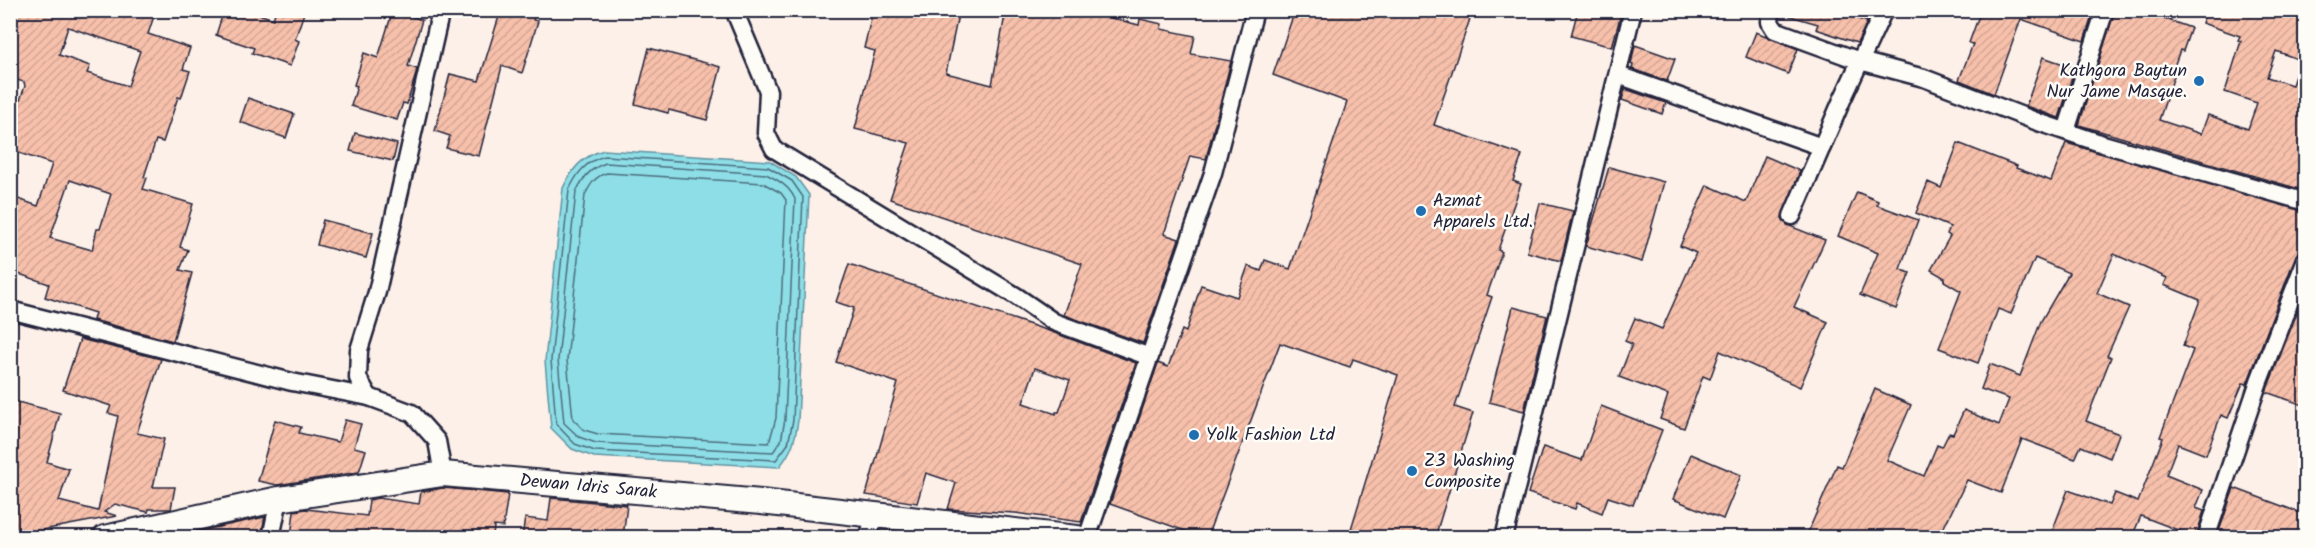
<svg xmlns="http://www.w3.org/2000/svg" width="2316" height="548" font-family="Kalam,sans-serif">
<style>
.water{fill:#8ddee6;stroke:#6293a2;stroke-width:1.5}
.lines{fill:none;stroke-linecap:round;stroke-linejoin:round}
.shore{stroke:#4d6d7f;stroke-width:1.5}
.building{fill:url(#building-hatch);stroke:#22223b;stroke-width:1.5;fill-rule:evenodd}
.street-casing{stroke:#22223b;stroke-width:21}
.secondary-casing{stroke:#22223b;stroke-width:28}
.street{stroke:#fdfcf7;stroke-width:16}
.secondary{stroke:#fdfcf7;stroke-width:24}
.poi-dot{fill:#1f6fb2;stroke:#fdfcf7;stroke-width:2}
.labels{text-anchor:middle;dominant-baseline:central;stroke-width:5;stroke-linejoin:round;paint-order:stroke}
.poi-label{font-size:18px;fill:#22223b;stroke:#fdfcf7;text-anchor:start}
.street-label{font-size:18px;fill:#22223b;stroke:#fdfcf7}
</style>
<defs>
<pattern id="building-hatch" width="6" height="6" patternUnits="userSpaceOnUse" patternTransform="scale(1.5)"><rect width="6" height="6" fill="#f7c0ab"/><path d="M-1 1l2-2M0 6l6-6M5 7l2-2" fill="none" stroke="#d3a594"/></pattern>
</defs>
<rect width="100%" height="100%" fill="#fcf0e8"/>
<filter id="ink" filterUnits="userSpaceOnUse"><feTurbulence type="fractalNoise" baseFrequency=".0167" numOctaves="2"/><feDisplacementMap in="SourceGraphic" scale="12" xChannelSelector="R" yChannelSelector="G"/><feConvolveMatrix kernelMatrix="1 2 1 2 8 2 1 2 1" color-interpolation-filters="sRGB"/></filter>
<g filter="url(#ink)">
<path class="water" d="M604 150 770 161 796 177 809 195 798 421C795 440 792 452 779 467L594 457 572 449 551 428 545 361 563 188C572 169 582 156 604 150Z"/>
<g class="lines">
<g class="shore">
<path d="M605 156 768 167 792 181 803 197 793 420 788 444 776 460 595 451 575 444 556 424 551 360 569 190C577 173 586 161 605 156Z"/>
<path d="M606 163 766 174C778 180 789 186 795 199L785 419 781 441 773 452 596 443 579 437 564 423 558 360 576 192C583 178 590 168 606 163Z"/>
<path d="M607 173 763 183 781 193 786 200 776 418 769 443 598 434 584 430 573 419 567 360 585 195C590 185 595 176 607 173Z"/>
</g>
</g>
<g class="building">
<path d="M10 10H156L148 34 190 48 183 69 190 71 181 98 178 97 163 142 156 140 144 177 147 178 143 189 193 204 180 247 188 250 180 270 192 273 173 341 93 320 95 313 45 297 49 284 10 271V196L38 206 52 164 10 150V129L25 86 24 82 10 78ZM68 27 140 51 128 86 87 73 90 66 59 55ZM70 180 111 194 100 229H97L92 250 50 238Z"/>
<path d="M224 10H248L273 19 276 10H305L295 39 299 41 290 66 252 53 254 48 216 35Z"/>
<path d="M393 10 422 20 408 66 417 69 415 77 407 104 403 103 397 120 351 106 357 86 354 85 364 53 378 58Z"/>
<path d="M501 10H536L533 20 538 21 522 73 502 66 479 156 446 148 450 136 435 131 450 74 479 81Z"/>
<path d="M873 10H959L946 73 992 85 1006 10H1113L1111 18 1139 25 1140 19 1162 24 1161 29 1195 36 1191 54 1231 61 1206 159 1190 156 1164 234 1179 239 1143 343 1064 315 1082 264 890 199 909 143 855 129 875 51 864 48Z"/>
<path d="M1295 10H1473L1434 125 1522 155 1513 181 1521 184 1498 250 1502 252 1487 295 1492 297 1455 407 1473 413 1435 537H1380L1351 529 1398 375 1353 359 1350 367 1280 343 1207 537H1202L1110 504 1158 363 1168 367 1182 330 1186 332 1201 285 1237 297 1248 266 1261 271 1265 260 1290 269 1347 102 1273 75Z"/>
<path d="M1578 10H1622L1612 47 1571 36Z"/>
<path d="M1783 10H1846L1845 14 1867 22 1857 43 1816 29 1818 24 1783 14Z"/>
<path d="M1981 10H2094L2084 41 2021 19 1994 94 1959 80 1973 44 1969 43Z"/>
<path d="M2115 10H2156L2154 15 2191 28 2183 51 2180 50 2171 75 2174 76 2159 120 2201 134 2208 115 2248 129 2257 103 2225 92 2241 41 2238 40 2240 36 2202 23 2206 10H2281L2306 19V191L2079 125ZM2276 51 2300 60 2292 85 2267 77Z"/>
<path d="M1756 32 1798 49 1788 74 1746 57Z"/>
<path d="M1635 45 1675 59 1667 81 1632 69 1633 65 1631 64Z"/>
<path d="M649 48 721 67 707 120 669 110 668 113 635 104Z"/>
<path d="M2043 57 2075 68 2059 118 2026 106Z"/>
<path d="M1625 89 1666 103 1662 114 1622 100Z"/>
<path d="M248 98 294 114 286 138 240 122Z"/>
<path d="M355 133 397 144 393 161 350 151Z"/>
<path d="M1958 143 2017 166 2016 168 2051 181 2066 143 2306 212V249L2300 251 2296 255 2247 384 2243 383 2228 418 2221 415 2206 455 2178 444 2166 475 2203 490 2196 508 2204 511 2196 537 2141 516 2132 537H2050L2068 490 2110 505 2115 493 2138 502 2163 438 2160 437 2193 350 2183 346 2200 300 2164 285 2167 278 2114 254 2097 293 2129 307 2107 356 2111 357 2086 421 2119 434 2110 458 2081 446 2075 459 2022 439 2001 493 1967 480 1939 537H1887L1875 532 1873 537H1806L1837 465 1842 467 1875 389 1911 405 1887 460 1924 476 1937 445 1942 447 1949 433 1953 434 1964 410 1999 425 2009 399 1981 389 1990 364 2020 376 2041 321 2069 273 2035 258 2011 314 1998 309 1978 363 1939 348 1961 291 1944 281 1945 278 1931 270 1950 236 1947 234 1950 227 1916 213 1928 182 1941 188Z"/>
<path d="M1765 156 1800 171 1782 218 1787 225 1825 240 1794 307 1828 322 1800 387 1720 351 1710 379 1703 376 1684 428 1660 419 1668 395 1619 377 1632 344 1625 341 1635 318 1662 329 1696 253 1680 246 1707 185 1746 202Z"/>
<path d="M1609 167 1664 182 1642 262 1586 246Z"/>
<path d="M1857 192 1878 201 1877 205 1918 220 1900 269 1910 273 1896 309 1860 295 1878 253 1838 236Z"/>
<path d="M1540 203 1573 211 1561 261 1527 252Z"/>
<path d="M323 220 373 233 366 258 317 245Z"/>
<path d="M849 264 1049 331 1136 363 1081 522 1015 513 948 509 956 483 926 473 917 503 866 495 898 383 836 362 854 308 836 302ZM1035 368 1070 380 1059 412H1056V414L1023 403Z"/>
<path d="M2306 290V406L2266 392Z"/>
<path d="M1513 307 1547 316 1524 411 1489 402Z"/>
<path d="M80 339 161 359 137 433 164 439 153 487H175L171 509H149L148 512 115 504 104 512 117 516 10 536V400L60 413 47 462 69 469 59 501 98 511 118 416 108 413 111 406 63 390Z"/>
<path d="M1601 406 1662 430 1633 505 1608 497 1602 513 1577 503 1575 509 1528 493 1543 447 1582 460Z"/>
<path d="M275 420 301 427 299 433 338 442 345 420 361 424 354 447 366 450 359 472 277 485 258 481Z"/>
<path d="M1691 454 1741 475 1723 519 1673 499Z"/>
<path d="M443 488 508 494 503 527 494 526 493 537H291L294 511 306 509 367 516 369 500 378 498 419 504 421 492Z"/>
<path d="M2234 488 2306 515V537H2217Z"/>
<path d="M551 498 627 505 623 537H522L525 518 548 521Z"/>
<path d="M265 517 262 531 219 537H172Z"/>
</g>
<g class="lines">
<defs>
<g id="street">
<path d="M734 10 768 91 766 133 774 149 1016 296 1054 322 1150 357"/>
<path d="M1771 10 1770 22 1775 30 1860 61 1924 78 2038 122 2103 144 2306 202"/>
<path d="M1618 75 1822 147"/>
<path d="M2066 131 2105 10"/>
<path d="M1792 216 1842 100 1884 10"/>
<path d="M10 310 292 382 369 397 412 413 437 441 443 474"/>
<path d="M369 397 358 378 359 350 377 292 441 10"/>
<path d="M271 538 279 499"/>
<path d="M869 538 874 514"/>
<path d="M1087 538 1213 173 1255 10"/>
<path d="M1504 538 1633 10"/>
<path d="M2206 538 2259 381 2306 259"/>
</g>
<g id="secondary">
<path id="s1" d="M105 538 279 499 443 474 761 502 1077 538"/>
</g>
</defs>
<use href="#street" class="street-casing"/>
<use href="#secondary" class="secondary-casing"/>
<use href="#street" class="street"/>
<use href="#secondary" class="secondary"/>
</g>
</g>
<g class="poi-dot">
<circle cx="2199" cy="81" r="6"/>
<circle cx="1421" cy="211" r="6"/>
<circle cx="1194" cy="435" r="6"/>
<circle cx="1412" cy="471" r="6"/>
</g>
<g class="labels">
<g class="poi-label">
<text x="2187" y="71" text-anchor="end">Kathgora Baytun<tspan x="2187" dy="21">Nur Jame Masque.</tspan></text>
<text x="1433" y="201">Azmat<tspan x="1433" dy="21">Apparels Ltd.</tspan></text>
<text x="1206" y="435">Yolk Fashion Ltd</text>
<text x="1424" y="461">Z3 Washing<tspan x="1424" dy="21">Composite</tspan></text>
</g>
<g class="street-label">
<text stroke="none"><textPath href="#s1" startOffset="490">Dewan Idris Sarak</textPath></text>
</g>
</g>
<rect width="2316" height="548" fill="none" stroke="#fdfcf7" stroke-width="36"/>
<rect x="18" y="18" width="2280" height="512" fill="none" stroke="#22223b" stroke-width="2" filter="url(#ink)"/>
</svg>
